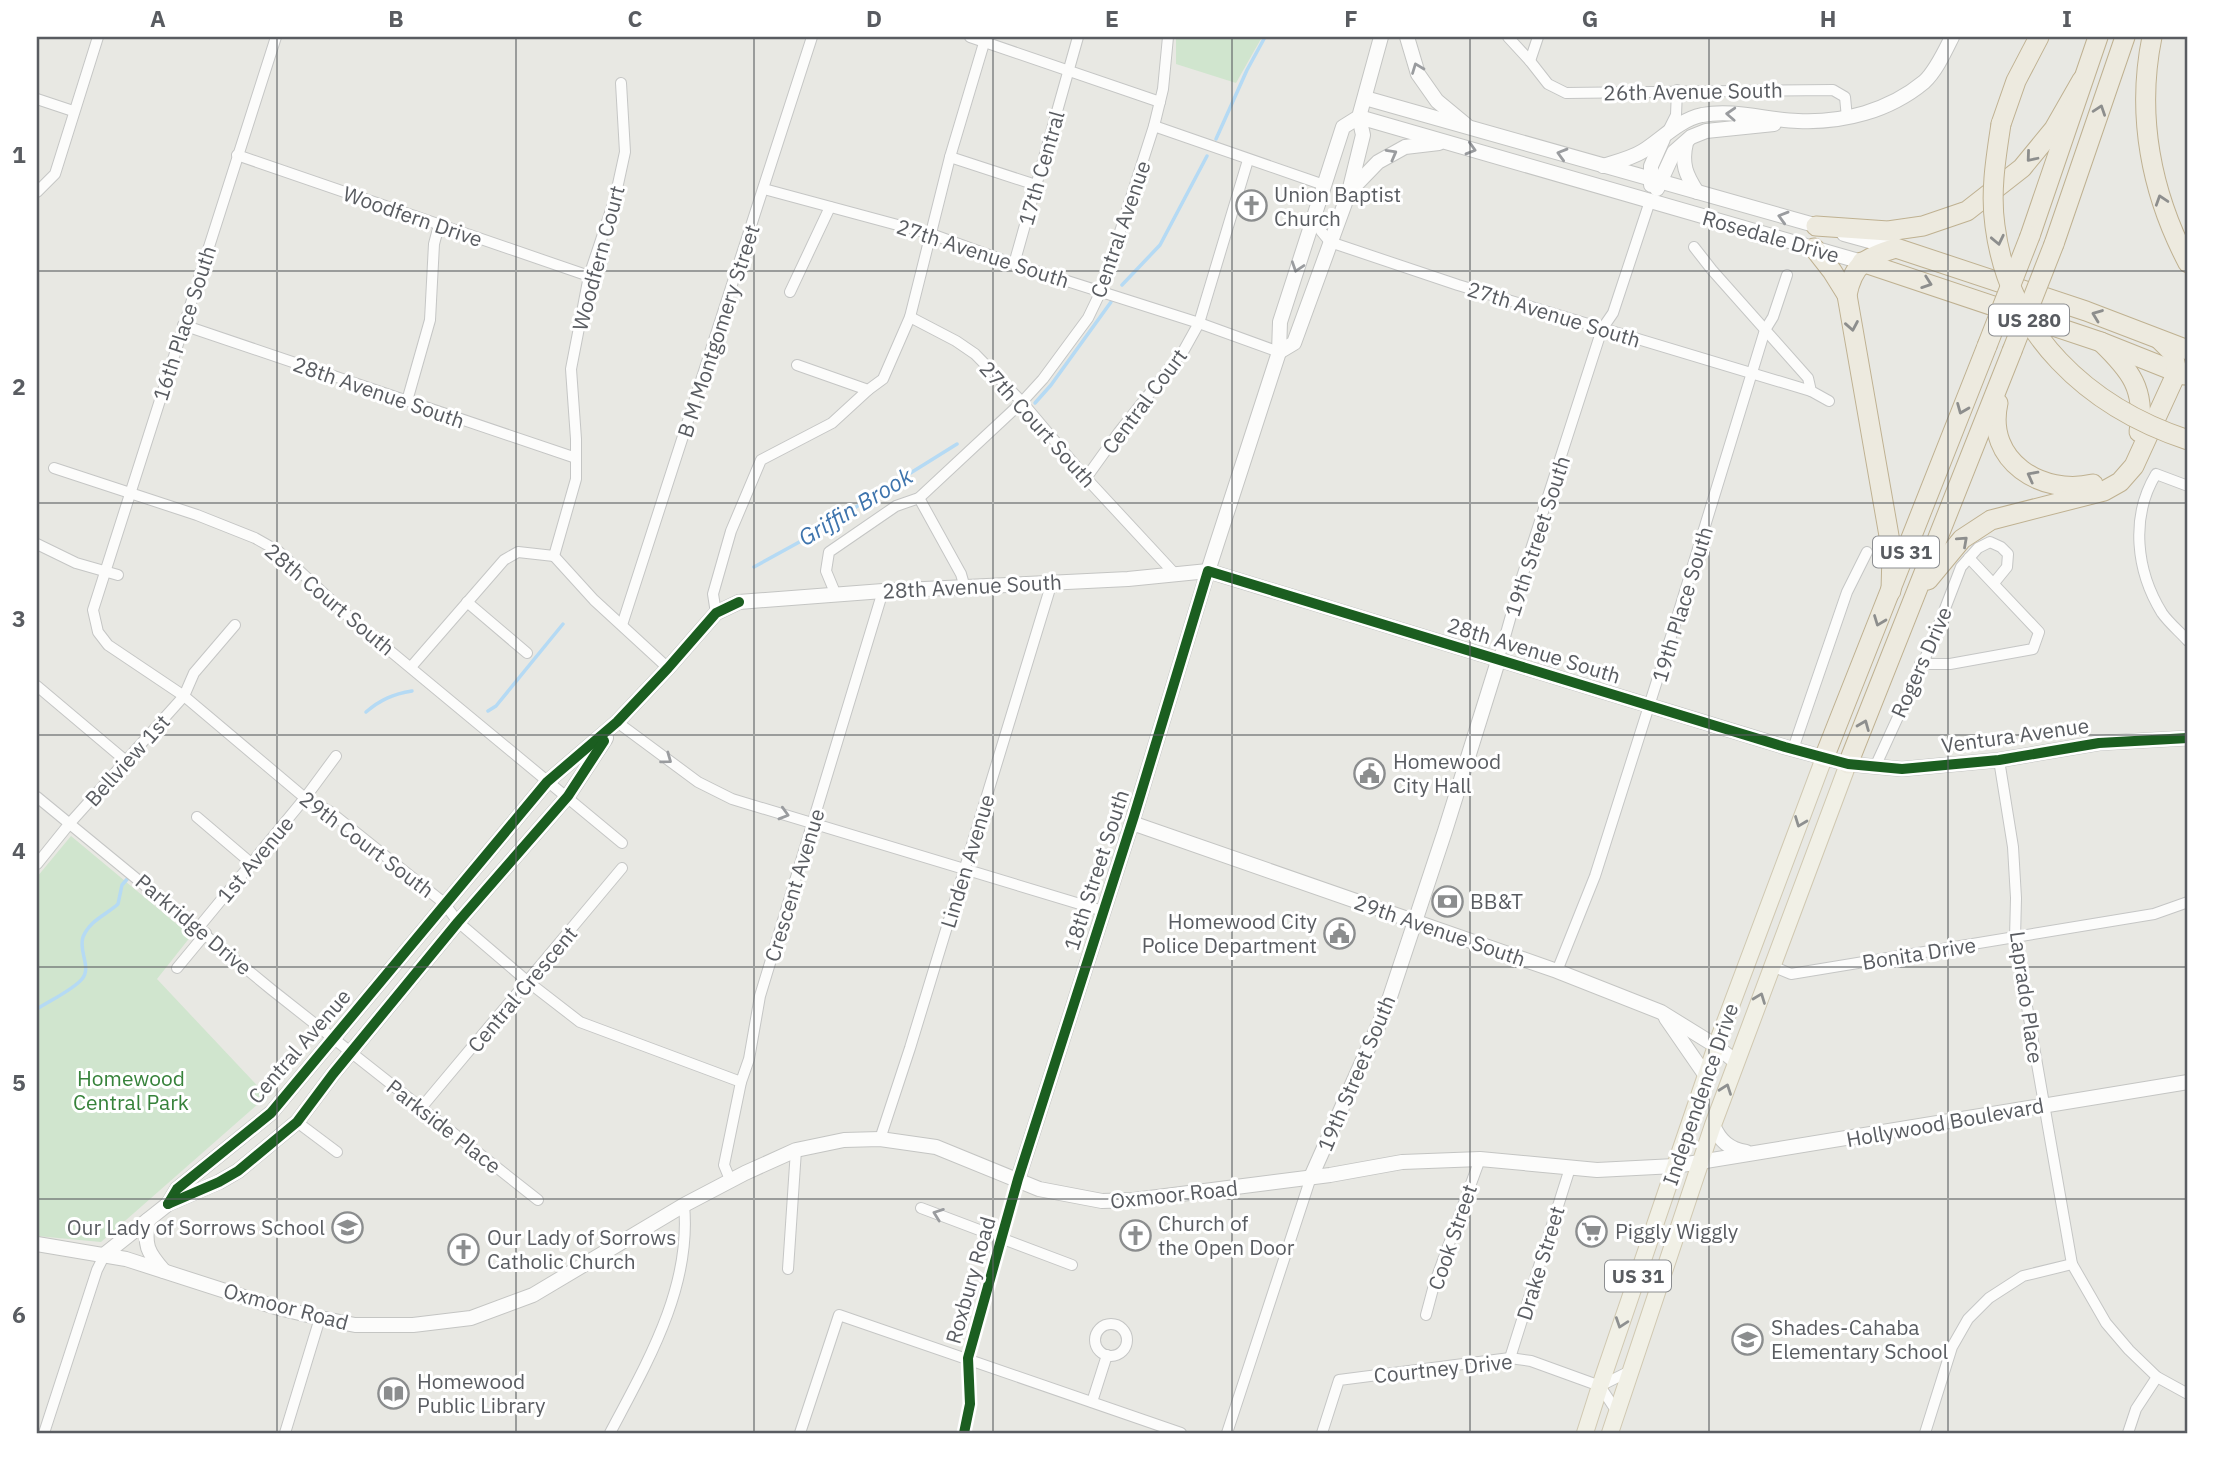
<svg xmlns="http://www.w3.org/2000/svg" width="2225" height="1470" font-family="'IBM Plex Sans',sans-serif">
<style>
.green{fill:#d0e5ce}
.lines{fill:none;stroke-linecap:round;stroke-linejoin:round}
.stream{stroke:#b5daf4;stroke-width:3.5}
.street-casing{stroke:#c5c6c5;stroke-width:12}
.secondary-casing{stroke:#c4c5c3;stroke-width:16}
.primary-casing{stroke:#d0c8b1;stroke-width:18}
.highway-casing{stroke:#bfb191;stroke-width:21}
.street{stroke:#fcfcfb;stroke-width:10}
.secondary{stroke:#fcfcfb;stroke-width:14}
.primary{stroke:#f1f0e6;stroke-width:16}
.highway{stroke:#edeadf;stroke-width:19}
.highway-bridge-casing{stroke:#bfb191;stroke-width:21;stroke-linecap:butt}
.highway-bridge{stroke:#edeadf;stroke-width:19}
.cycleway-casing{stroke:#fff;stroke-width:15}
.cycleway{stroke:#1b5e20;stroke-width:10}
.oneway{stroke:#9a9c9f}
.oneway2{stroke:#8d8e8d}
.oneway3{stroke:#8e9090}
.grid{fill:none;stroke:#595c61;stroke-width:2;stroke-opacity:0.55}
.labels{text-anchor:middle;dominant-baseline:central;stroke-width:6;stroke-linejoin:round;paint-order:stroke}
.shield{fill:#fff;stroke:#8b8d90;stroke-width:2}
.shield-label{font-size:19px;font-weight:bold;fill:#595c61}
.street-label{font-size:21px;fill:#595c61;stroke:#fff}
.poi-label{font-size:21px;fill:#595c61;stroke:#fff;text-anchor:start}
.park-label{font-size:21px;fill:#36823a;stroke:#fff}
.water-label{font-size:23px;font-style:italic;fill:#3e74ad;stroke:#fff}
.neatline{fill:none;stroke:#595c61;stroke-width:2.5}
.grid-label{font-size:23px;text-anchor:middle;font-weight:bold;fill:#595c61}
</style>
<rect width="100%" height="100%" fill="#e8e8e3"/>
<g class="green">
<path d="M1176 37H1262L1236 83 1176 64Z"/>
<path d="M71 836 191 936 157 979 267 1096 101 1242 37 1236V877Z"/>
</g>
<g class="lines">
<g class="stream">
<path d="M1216 139 1247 70 1265 37"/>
<path d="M1122 285 1160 245 1207 156"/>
<path d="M1035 403 1051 385 1111 302"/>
<path d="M754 567 803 540 957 444"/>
<path d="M488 711 496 706 563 624"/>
<path d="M366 712C380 700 393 694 412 691"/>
<path d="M37 1009C49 1001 73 990 82 979 92 967 78 951 83 937 90 920 106 915 118 904L122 885 129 877"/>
</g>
<defs>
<g id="street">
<path d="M276 37 93 610 98 632 108 645 184 696 305 798 329 811 444 903 458 922 527 981 580 1022 741 1082"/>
<path d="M970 37 1160 102"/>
<path d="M1508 37 1530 61 1548 84 1566 93 1833 90 1845 97 1847 118"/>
<path d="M1530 61 1538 37"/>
<path d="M37 99 73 111"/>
<path d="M1154 126 1324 185"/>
<path d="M1668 131 1676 115 1677 90"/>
<path d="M237 155 589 276"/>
<path d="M950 157 1036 185"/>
<path d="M764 189 931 234 1014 264 1199 323 1279 352"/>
<path d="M37 192 55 174 98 37"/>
<path d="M1314 214 1321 231 1330 242 1458 285 1811 391"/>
<path d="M1694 247 1712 270 1808 378 1811 391 1829 401"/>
<path d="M1014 264 1078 37"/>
<path d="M790 292 830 207"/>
<path d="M910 317 950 157 984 43"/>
<path d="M183 325 576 458"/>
<path d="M797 365 868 390 883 379 910 317 956 341 975 354 1022 402 1086 478 1175 574"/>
<path d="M407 401 430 320 434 244 439 225"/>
<path d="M54 468 197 515 255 538 278 551 348 616 622 843"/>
<path d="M1086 478 1119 432 1184 350 1199 323 1248 160"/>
<path d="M2188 486 2156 474C2130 517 2136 571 2162 613 2169 623 2180 632 2188 641"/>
<path d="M919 498 961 574 965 588"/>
<path d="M37 544 76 563 118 575"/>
<path d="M554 556 576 479V439L571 369 589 276 615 198 625 152 621 83"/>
<path d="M554 556 594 600 668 668"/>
<path d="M836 595 826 571 829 552 896 506 919 498 1022 402 1043 379 1088 318 1101 291 1154 126 1163 89 1168 37"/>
<path d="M467 602 527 653"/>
<path d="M716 613 713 594 731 531 761 460 832 423 868 390"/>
<path d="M622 625 812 37"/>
<path d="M1499 658 1521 580 1602 329 1613 313 1650 201"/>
<path d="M1920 664H1950L2033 649 2039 632 1969 558"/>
<path d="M411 667 504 560 518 552 554 556"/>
<path d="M37 686 126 761"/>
<path d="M617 722 698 782 732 799 1103 911"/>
<path d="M1793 749 1847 592 1867 552"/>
<path d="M1999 760 2013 847 2016 898 2015 938 2072 1264 2106 1323 2129 1350 2157 1377 2188 1394"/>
<path d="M1875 767 1931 645 1961 567 1978 548 1990 542 2001 547 2008 554 2007 567 1994 583"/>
<path d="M37 797 272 990 538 1200"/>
<path d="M197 817 251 863"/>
<path d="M37 864 70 823 184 696 194 673 235 625"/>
<path d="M199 927 305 798 336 756"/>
<path d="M1772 966 1791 974 2154 914 2188 902"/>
<path d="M177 968 206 933"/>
<path d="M1557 971 1595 876 1675 624 1765 330 1773 317 1787 275"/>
<path d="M421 1108 622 868"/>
<path d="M297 1122 337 1152"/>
<path d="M880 1139 910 1048 1052 582"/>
<path d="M731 1182 724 1165 741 1082 749 1059 760 996 883 591"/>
<path d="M921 1208 1072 1265"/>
<path d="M788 1269 796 1150"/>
<path d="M1426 1315 1434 1285 1480 1159"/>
<circle cx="1111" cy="1340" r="16"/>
<path d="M1510 1358 1570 1168"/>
<path d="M1600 1386 1630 1371"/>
<path d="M1092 1402 1107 1355"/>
<path d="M44 1433 97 1270 105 1254"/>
<path d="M285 1433 320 1318"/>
<path d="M610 1433C647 1363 692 1287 684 1205"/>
<path d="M800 1433 839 1315 1181 1433"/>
<path d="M964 1433 970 1404 968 1358 1018 1179"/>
<path d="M1227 1433 1311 1177"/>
<path d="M1322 1433 1339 1380 1510 1358 1531 1361 1600 1386 1617 1412"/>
<path d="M1925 1433 1952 1347 1968 1319 1989 1298 2023 1276 2072 1264"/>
<path d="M2128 1433 2136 1409 2157 1377"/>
</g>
<g id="secondary">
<path d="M1407 37 1418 74 1437 101 1466 125"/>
<path d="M1365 98 1825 228"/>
<path d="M1359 117 1862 262"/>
<path d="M1686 143C1681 164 1686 175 1697 192"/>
<path d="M1603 166C1616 162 1632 158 1643 151 1663 138 1679 120 1702 115 1734 109 1766 120 1798 121 1843 123 1889 111 1924 82 1936 71 1945 51 1952 37"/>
<path d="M1651 185V166L1663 139"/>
<path d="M1657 189 1674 152 1691 137 1706 131 1774 124"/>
<path d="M1350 191 1378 162 1405 147 1439 143"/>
<path d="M1844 234 1895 248"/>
<path d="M1279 352 1294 343 1349 192 1363 135 1359 117"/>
<path d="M1132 823 1557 971 1661 1012 1716 1046 1736 1062"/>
<path d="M1666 1018 1706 1076"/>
<path d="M1713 1125C1720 1141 1729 1149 1746 1152"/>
<path d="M1311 1177 1387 1006 1445 831 1499 658"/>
<path d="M1018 1179 1134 816 1208 571 1279 352 1280 322 1343 127 1359 117 1381 37"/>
<path d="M168 1204 177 1189 271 1113 547 782 617 722 668 668 716 613 739 602 883 591 1128 579 1208 571 1785 747 1848 764 1902 769 1999 760 2099 743 2188 738"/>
<path d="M148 1220C144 1245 147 1252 164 1271"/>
<path d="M37 1244 126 1259 275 1307 320 1318 355 1325H413L471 1318 533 1295 684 1205 745 1173 796 1150 844 1140 880 1139 936 1147 1039 1189 1102 1201 1134 1200 1330 1175 1402 1162 1480 1159 1597 1170 1675 1166 2188 1082"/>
<path d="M105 1254 168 1204 219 1182 238 1171 297 1122 333 1074 458 922 568 796 606 738"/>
</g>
<g id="primary">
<path d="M1585 1433 1600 1386 1716 1046 1824 758"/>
<path d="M1610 1433 1713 1125 1848 764"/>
</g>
<g id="highway">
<path d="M2152 37C2136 115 2151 193 2188 263"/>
<path d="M2001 124 2016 81 2039 37"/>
<path d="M1816 226 1888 231 1923 226 1967 211 2022 168 2054 129 2082 80"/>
<path d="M2030 236 2098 37"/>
<path d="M2054 244 2125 37"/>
<path d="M1814 248 1832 271 1847 295"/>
<path d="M1862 262 2101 342 2184 375"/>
<path d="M2101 342C2130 370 2146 389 2139 432"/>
<path d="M1998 403C1985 461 2042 496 2093 484"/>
<path d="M1928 580 1962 539 1991 520 2104 491 2120 482 2134 466 2177 372 2173 353 2160 340"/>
<path d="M1891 591 1892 553 1847 295C1853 264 1866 257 1896 248L2086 311 2188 350"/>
<path d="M1824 758 1987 346"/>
<path d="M1848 764 2012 351"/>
</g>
</defs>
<use href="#street" class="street-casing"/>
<use href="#secondary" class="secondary-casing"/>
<use href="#primary" class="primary-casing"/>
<use href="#highway" class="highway-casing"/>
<use href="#street" class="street"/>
<use href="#secondary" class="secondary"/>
<use href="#primary" class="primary"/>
<use href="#highway" class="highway"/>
<defs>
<g id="highway-bridge">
<path d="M2001 124C1996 157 1990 192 1995 226 2009 334 2088 407 2188 440"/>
<path d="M1987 346 2030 236"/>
<path d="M2012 351 2054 244"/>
</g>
</defs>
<use href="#highway-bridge" class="highway-bridge-casing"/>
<use href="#highway-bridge" class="highway-bridge"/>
<defs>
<g id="cycleway">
<path d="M168 1204 177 1189 271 1113 547 782 617 722 668 668 716 613 739 602"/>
<path d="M168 1204 219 1182 238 1171 297 1122 333 1074 458 922 568 796 604 741"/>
<path d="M964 1433 970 1404 968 1358 1018 1179 1134 816 1208 571 1785 747 1848 764 1902 769 1999 760 2099 743 2188 738"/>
</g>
</defs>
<use href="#cycleway" class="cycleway-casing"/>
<use href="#cycleway" class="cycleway"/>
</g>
<defs><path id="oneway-chevron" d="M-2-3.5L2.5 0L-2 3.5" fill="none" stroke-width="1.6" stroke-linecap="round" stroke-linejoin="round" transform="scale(1.75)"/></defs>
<g class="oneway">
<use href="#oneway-chevron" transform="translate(1417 68) rotate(-111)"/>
<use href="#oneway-chevron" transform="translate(1731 114) rotate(-177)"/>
<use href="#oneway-chevron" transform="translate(1471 149) rotate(16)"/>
<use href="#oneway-chevron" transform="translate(1392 154) rotate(-29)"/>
<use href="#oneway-chevron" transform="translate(1562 154) rotate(-164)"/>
<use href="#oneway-chevron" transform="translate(1783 217) rotate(-164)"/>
<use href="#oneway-chevron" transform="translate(1297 267) rotate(108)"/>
<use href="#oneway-chevron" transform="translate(667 759) rotate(36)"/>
<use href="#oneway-chevron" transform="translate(784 814) rotate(16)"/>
<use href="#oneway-chevron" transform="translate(938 1214) rotate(-160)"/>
</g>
<g class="oneway2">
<use href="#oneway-chevron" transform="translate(2100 110) rotate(-71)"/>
<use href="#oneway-chevron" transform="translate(2031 157) rotate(130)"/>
<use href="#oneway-chevron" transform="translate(2161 200) rotate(-108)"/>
<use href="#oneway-chevron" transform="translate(1998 240) rotate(78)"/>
<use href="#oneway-chevron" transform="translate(1927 283) rotate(19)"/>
<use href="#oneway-chevron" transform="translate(2097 315) rotate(-159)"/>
<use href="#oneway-chevron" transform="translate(1852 326) rotate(80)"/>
<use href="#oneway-chevron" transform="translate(1962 409) rotate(112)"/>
<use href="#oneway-chevron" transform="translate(2032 476) rotate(-152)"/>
<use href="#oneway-chevron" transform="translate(1963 541) rotate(-42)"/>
<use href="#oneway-chevron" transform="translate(1879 621) rotate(111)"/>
<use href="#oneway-chevron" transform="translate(1864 725) rotate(-68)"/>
</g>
<g class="oneway3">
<use href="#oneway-chevron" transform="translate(1800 822) rotate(111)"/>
<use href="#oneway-chevron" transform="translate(1760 998) rotate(-69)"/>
<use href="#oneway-chevron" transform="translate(1726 1089) rotate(-70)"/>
<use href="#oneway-chevron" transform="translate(1621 1323) rotate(109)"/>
</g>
<path class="grid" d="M277 37V1433M516 37V1433M754 37V1433M993 37V1433M1232 37V1433M1470 37V1433M1709 37V1433M1948 37V1433M37 271H2188M37 503H2188M37 735H2188M37 967H2188M37 1199H2188"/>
<defs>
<symbol id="church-ring" viewBox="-11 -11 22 22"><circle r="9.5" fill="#fff" stroke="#8b8d8e" stroke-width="1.5"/><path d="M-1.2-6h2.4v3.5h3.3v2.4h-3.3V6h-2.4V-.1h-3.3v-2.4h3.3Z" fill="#8b8d8e"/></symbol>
<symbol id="civic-ring" viewBox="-11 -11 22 22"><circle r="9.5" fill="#fff" stroke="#8b8d8e" stroke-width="1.5"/><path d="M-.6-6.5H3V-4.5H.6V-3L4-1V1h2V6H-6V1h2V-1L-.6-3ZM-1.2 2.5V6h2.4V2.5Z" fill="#8b8d8e"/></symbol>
<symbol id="bank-ring" viewBox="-11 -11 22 22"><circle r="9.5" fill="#fff" stroke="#8b8d8e" stroke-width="1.5"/><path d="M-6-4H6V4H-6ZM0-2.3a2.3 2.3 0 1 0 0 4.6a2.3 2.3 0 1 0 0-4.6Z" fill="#8b8d8e"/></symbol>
<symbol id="school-ring" viewBox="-11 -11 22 22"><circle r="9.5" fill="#fff" stroke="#8b8d8e" stroke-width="1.5"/><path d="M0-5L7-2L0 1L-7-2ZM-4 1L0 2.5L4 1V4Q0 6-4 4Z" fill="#8b8d8e"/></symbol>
<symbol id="supermarket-ring" viewBox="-11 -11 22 22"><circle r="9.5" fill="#fff" stroke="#8b8d8e" stroke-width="1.5"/><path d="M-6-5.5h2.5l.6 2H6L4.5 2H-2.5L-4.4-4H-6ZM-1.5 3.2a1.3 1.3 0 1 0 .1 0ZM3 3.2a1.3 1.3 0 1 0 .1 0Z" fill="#8b8d8e"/></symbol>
<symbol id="library-ring" viewBox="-11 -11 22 22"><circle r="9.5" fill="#fff" stroke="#8b8d8e" stroke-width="1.5"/><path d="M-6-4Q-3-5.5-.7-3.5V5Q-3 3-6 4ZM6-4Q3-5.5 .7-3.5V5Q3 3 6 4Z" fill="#8b8d8e"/></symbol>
</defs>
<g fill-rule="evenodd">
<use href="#church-ring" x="1234" y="188" width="35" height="35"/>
<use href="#civic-ring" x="1352" y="756" width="35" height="35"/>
<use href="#bank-ring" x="1430" y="884" width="35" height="35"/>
<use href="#civic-ring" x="1322" y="916" width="35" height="35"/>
<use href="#school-ring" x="330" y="1210" width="35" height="35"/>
<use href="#supermarket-ring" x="1574" y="1214" width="35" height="35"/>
<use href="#church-ring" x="1118" y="1218" width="35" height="35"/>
<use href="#church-ring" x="446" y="1232" width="35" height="35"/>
<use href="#school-ring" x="1730" y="1322" width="35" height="35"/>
<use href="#library-ring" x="376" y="1376" width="35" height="35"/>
</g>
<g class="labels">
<g class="shield">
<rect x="1989" y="304.5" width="80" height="31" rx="5"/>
<rect x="1873" y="536.5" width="66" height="31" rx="5"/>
<rect x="1605" y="1260.5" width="66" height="31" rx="5"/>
</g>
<g class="shield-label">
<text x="2029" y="320">US 280</text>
<text x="1906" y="552">US 31</text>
<text x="1638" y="1276">US 31</text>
</g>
<g class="street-label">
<text transform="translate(1693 91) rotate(-1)">26th Avenue South</text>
<text transform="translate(1041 168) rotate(-74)">17th Central</text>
<text transform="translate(413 216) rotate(19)">Woodfern Drive</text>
<text transform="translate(1120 229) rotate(-71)">Central Avenue</text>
<text transform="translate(1771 236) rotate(16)">Rosedale Drive</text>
<text transform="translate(983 253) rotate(18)">27th Avenue South</text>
<text transform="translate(598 258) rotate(-75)">Woodfern Court</text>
<text transform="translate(1554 314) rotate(17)">27th Avenue South</text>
<text transform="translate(184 323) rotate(-72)">16th Place South</text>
<text transform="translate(718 331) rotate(-72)">B M Montgomery Street</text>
<text transform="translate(379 392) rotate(19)">28th Avenue South</text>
<text transform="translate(1144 401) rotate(-53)">Central Court</text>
<text transform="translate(1038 424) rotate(48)">27th Court South</text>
<text transform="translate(1537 536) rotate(-72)">19th Street South</text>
<text transform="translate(972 586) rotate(-3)">28th Avenue South</text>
<text transform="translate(330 599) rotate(40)">28th Court South</text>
<text transform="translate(1682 604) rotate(-73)">19th Place South</text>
<text transform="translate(1534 650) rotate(17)">28th Avenue South</text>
<text transform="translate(1921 662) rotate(-66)">Rogers Drive</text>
<text transform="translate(2015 735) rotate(-8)">Ventura Avenue</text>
<text transform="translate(127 760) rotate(-48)">Bellview 1st</text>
<text transform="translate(367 844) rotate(37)">29th Court South</text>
<text transform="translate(255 859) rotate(-50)">1st Avenue</text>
<text transform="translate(967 861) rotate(-73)">Linden Avenue</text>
<text transform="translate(1096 870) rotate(-72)">18th Street South</text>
<text transform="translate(794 885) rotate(-73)">Crescent Avenue</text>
<text transform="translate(194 924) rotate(40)">Parkridge Drive</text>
<text transform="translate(1440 930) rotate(19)">29th Avenue South</text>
<text transform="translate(1919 953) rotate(-9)">Bonita Drive</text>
<text transform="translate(522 989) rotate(-50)">Central Crescent</text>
<text transform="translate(2027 997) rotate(82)">Laprado Place</text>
<text transform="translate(299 1046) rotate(-49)">Central Avenue</text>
<text transform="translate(1356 1073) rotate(-67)">19th Street South</text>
<text transform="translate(1700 1094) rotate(-71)">Independence Drive</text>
<text transform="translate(1945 1122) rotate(-10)">Hollywood Boulevard</text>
<text transform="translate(444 1126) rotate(38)">Parkside Place</text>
<text transform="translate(1174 1194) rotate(-6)">Oxmoor Road</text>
<text transform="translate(1452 1237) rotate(-71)">Cook Street</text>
<text transform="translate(1540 1263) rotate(-73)">Drake Street</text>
<text transform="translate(970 1280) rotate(-74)">Roxbury Road</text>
<text transform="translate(286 1306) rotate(15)">Oxmoor Road</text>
<text transform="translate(1443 1368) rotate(-6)">Courtney Drive</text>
</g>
<g class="poi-label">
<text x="1274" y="194">Union Baptist<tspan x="1274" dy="24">Church</tspan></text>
<text x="1393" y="761">Homewood<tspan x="1393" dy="24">City Hall</tspan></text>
<text x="1470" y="901">BB&amp;T</text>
<text x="1317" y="921" text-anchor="end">Homewood City<tspan x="1317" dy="24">Police Department</tspan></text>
<text x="1158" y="1223">Church of<tspan x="1158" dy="24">the Open Door</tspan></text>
<text x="325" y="1227" text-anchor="end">Our Lady of Sorrows School</text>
<text x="1615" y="1231">Piggly Wiggly</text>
<text x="487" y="1237">Our Lady of Sorrows<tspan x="487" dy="24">Catholic Church</tspan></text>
<text x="1771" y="1327">Shades-Cahaba<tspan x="1771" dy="24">Elementary School</tspan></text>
<text x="417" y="1381">Homewood<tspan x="417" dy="24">Public Library</tspan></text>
</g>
<g class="park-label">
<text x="131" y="1078">Homewood<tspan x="131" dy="24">Central Park</tspan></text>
</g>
<g class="water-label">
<text transform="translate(855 506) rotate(-31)">Griffin Brook</text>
</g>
</g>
<rect width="2225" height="1470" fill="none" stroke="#ffffff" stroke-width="77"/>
<rect x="38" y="38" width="2148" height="1394" class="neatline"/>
<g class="grid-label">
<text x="158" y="27">A</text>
<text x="396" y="27">B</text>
<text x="635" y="27">C</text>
<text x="874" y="27">D</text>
<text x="1112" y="27">E</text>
<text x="1351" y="27">F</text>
<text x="1590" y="27">G</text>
<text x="1828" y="27">H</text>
<text x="2067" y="27">I</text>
<text x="19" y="163">1</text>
<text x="19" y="395">2</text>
<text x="19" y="627">3</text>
<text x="19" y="859">4</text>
<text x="19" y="1091">5</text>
<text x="19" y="1323">6</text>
</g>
</svg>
